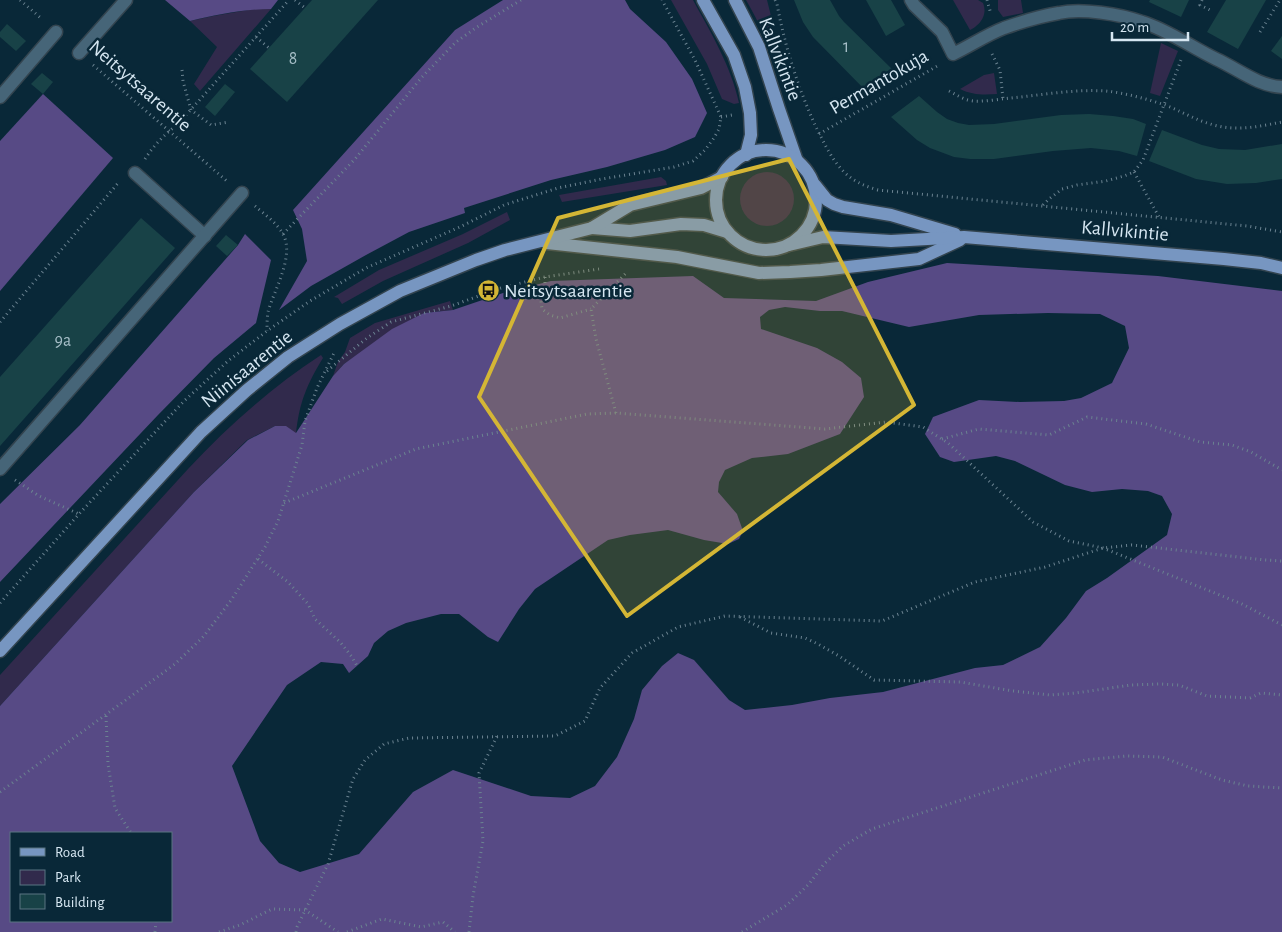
<svg xmlns="http://www.w3.org/2000/svg" width="1282" height="932" font-family="'Alegreya Sans',sans-serif">
<style>
.green{fill:#312a4c}
.forest{fill:#574a85;fill-rule:evenodd}
.building{fill:#184247}
.lines{fill:none;stroke-linecap:round;stroke-linejoin:round}
.minor-casing{stroke:#33444f;stroke-width:15}
.major-casing{stroke:#33444f;stroke-width:15}
.path{stroke:#6b8391;stroke-width:3;stroke-dasharray:1 4;stroke-linecap:butt}
.minor{stroke:#466578;stroke-width:12}
.major{stroke:#7796c1;stroke-width:12}
.marked{fill:#d4b635;fill-opacity:0.2;stroke:#d4b635;stroke-width:4;stroke-linejoin:round}
.labels{text-anchor:middle;dominant-baseline:central;stroke-width:5;stroke-linejoin:round;paint-order:stroke}
.number-label{font-size:18px;fill:#a6bec7}
.street-label{font-size:20px;fill:#d6e7f2;stroke:#092838}
.poi-label{font-size:20px;fill:#d6e7f2;stroke:#092838;text-anchor:start}
</style>
<rect width="100%" height="100%" fill="#092838"/>
<g class="green">
<path d="M671 0H693C711 33 731 66 739 103L734 104 722 99 707 64Z"/>
<path d="M746 0H767L772 20 775 38 787 73 789 86 788 90 785 91C775 59 763 29 746 0Z"/>
<path d="M953 0H978L983 3C988 15 980 25 970 30Z"/>
<path d="M998 0H1021L1023 13 1003 17 998 10Z"/>
<path d="M254 9H271L200 91 194 84 217 47 190 21 213 16Z"/>
<path d="M1161 43 1178 51 1160 96 1150 93Z"/>
<path d="M994 73 997 94C983 95 972 95 960 89L984 75Z"/>
<circle cx="767" cy="199" r="27"/>
<path d="M661 177 666 181 667 185 562 202 559 195Z"/>
<path d="M507 212 510 220 468 243 383 281 342 304 338 298 334 297 379 270 463 234Z"/>
<path d="M450 301 453 310 424 313 344 364 333 376 338 362 345 352 350 338 375 323Z"/>
<path d="M321 355 323 358C307 384 299 403 296 434L275 426 247 440 194 492 0 706V675L188 469C228 426 272 387 321 355Z"/>
</g>
<g class="forest">
<path d="M165 0H278L271 9C243 9 216 15 190 21Z"/>
<path d="M503 0H625L630 9 666 42 692 79 707 113 695 137 665 150 607 167 551 180 464 208 465 213 409 232 366 255 311 286 279 310 307 261 302 229 293 210 455 30Z"/>
<path d="M43 94 113 158 0 291V141Z"/>
<path d="M245 234 271 260 256 323 214 358 158 415 0 582V504L80 425 238 245Z"/>
<path d="M947 263 1158 276 1282 291V932H0V706L194 492 248 440 275 426H286L296 433 333 376 344 364 392 329 424 313 453 310 503 293 551 281 693 276 724 298 816 301 868 282ZM785 307 820 311H842L909 327 979 315 1048 313 1100 314 1125 326 1129 348 1112 383 1081 398 1064 401 1020 402 979 400 933 417 925 434 940 457 954 462 996 456 1015 461 1065 485 1092 492 1122 489 1148 491 1162 496 1172 514 1167 535 1107 578 1086 591 1066 618 1040 647 1003 665 975 668 883 692 830 698 792 705 745 710 729 700 694 660 678 653 662 666 642 690 634 719 617 757 595 786 570 798 531 796 453 770 413 792 359 854 300 872 279 863 260 841 232 766 287 685 321 662 343 664 349 673 368 656 374 643 388 631 406 623 441 614H459L488 637 498 642 519 609 535 589 608 540 630 535 668 530 704 540 728 544 739 539 743 531 737 514 718 492 719 482 725 470 752 458 788 454 840 434 864 397 861 378 842 362 817 348 761 329 760 317 769 310ZM11 833H171V921H11Z"/>
</g>
<g class="building">
<path d="M312 0H378L287 102 250 69Z"/>
<path d="M794 0H830L839 16 844 22 894 71 870 95 813 37 803 22Z"/>
<path d="M866 0H891L905 25 886 36Z"/>
<path d="M1150 0H1189L1181 17 1149 2Z"/>
<path d="M1226 0H1266L1238 49 1207 32Z"/>
<path d="M7 24 26 41 16 51 0 37V32Z"/>
<path d="M1282 36V59L1271 51Z"/>
<path d="M42 73 53 82 43 94 31 84Z"/>
<path d="M225 84 235 92 215 116 205 107Z"/>
<path d="M919 96 937 112 947 119 958 123 969 125 994 124 1061 115 1089 114 1113 116 1133 119 1146 124 1137 156 1119 151 1091 148 1053 151 994 159H970L954 157 930 148 917 140 891 117Z"/>
<path d="M1162 130 1202 145 1219 149 1245 150 1282 144V179L1256 183 1227 184 1196 179 1149 161Z"/>
<path d="M141 218 175 248 0 446V377Z"/>
<path d="M226 235 238 245 227 256 216 246Z"/>
</g>
<g class="lines">
<defs>
<g id="minor">
<path d="M911 0 914 5 942 32 953 54C970 46 986 35 1004 28 1021 22 1041 16 1059 13 1081 8 1120 14 1142 22 1168 30 1191 47 1216 59 1238 69 1258 86 1282 87"/>
<path d="M79 53 126 0"/>
<path d="M0 97 56 32"/>
<path d="M135 173 205 236"/>
<path d="M0 469 242 193"/>
</g>
<g id="major">
<path d="M703 0 734 55 745 87 750 113 751 135 746 155"/>
<path d="M735 0 759 47 779 109 797 161"/>
<circle cx="766" cy="200" r="50"/>
<path d="M815 185 827 200 834 204 843 207 891 215 955 234"/>
<path d="M592 228 630 231 681 224 704 225 727 232"/>
<path d="M547 243 677 257 759 273 790 272 821 270 919 259 960 240"/>
<path d="M789 245 823 237 891 241 964 237 1224 259 1261 263 1282 268"/>
<path d="M0 651 201 432 247 390 288 357 340 324 400 291 476 260 505 250 592 228 630 205 701 188 722 177"/>
</g>
</defs>
<use href="#minor" class="minor-casing"/>
<use href="#major" class="major-casing"/>
<g class="path">
<path d="M20 0 42 19"/>
<path d="M295 0 305 8"/>
<path d="M775 0 777 4C785 47 798 88 816 127 824 143 832 160 844 172 854 182 865 186 878 190L1247 226 1282 232"/>
<path d="M987 0 991 14"/>
<path d="M1202 0 1200 5 1210 10"/>
<path d="M1260 32 1280 0"/>
<path d="M256 37 269 48"/>
<path d="M992 54 1000 70 1003 99"/>
<path d="M93 65 228 182"/>
<path d="M182 70 183 81 191 110 211 125 229 122"/>
<path d="M949 91C957 95 964 100 973 101 985 102 999 99 1011 98 1042 95 1074 89 1106 91 1125 93 1147 99 1165 105 1183 112 1199 122 1218 126 1240 131 1261 126 1282 122"/>
<path d="M721 117 732 115"/>
<path d="M819 134 939 65"/>
<path d="M145 159C154 145 165 134 178 124L289 0"/>
<path d="M1134 172 1159 217"/>
<path d="M1043 205 1049 199 1062 189 1077 185 1106 181 1124 176 1134 172 1143 160 1181 60"/>
<path d="M255 206C264 214 277 223 283 234 295 256 274 290 268 312 267 318 267 325 267 331"/>
<path d="M283 234 355 159 422 77 456 42 477 27 521 0"/>
<path d="M545 277V289L541 301 542 309 550 315 560 318 591 309"/>
<path d="M0 322 119 182"/>
<path d="M327 371 367 338 391 322 451 306 501 288 545 277 599 269"/>
<path d="M616 413 596 339 591 309 627 272"/>
<path d="M942 439 979 429 1049 435 1087 417 1146 424 1200 442 1232 445 1251 452 1282 470"/>
<path d="M15 480 39 496 79 514"/>
<path d="M284 503 416 449 587 414 616 413 825 429 886 422 923 427 948 443 1033 522 1069 541 1103 548 1242 604 1282 625"/>
<path d="M258 559 288 582 308 604 315 619 341 643 352 657 357 666"/>
<path d="M0 603 79 514 184 401 228 361 267 331 310 301 366 268 462 226 504 205 558 188 602 179 674 167 693 161 705 150 714 138 719 129 721 117 695 60 662 0"/>
<path d="M740 617 771 633 805 638 818 644 839 656 874 680 960 682 1013 691 1050 695 1076 693 1131 685 1160 684 1179 685 1207 696 1250 698 1261 693 1282 695"/>
<path d="M106 716 108 764 115 808 131 833"/>
<path d="M0 792 175 664 204 636 232 599 265 547 278 521 302 445 305 421 317 388 335 351"/>
<path d="M155 932 156 921"/>
<path d="M219 932 240 925 272 909 305 910 338 932"/>
<path d="M296 932 297 927 328 864 353 779 365 760 384 744 409 738 555 736 585 721 600 688 632 653 678 627 725 616 882 621 975 582 1045 567 1103 548 1132 545 1265 560 1282 561"/>
<path d="M347 932 382 919 421 927 443 922 455 932"/>
<path d="M469 932 473 896 483 841 479 773 497 736"/>
<path d="M742 932 787 905 809 884 824 864 843 846 872 829 1085 760 1126 756 1162 757 1222 780 1248 786 1282 788"/>
</g>
<use href="#minor" class="minor"/>
<use href="#major" class="major"/>
</g>
<path class="marked" d="M789 159 914 405 627 616 479 397 558 218Z"/>
<defs>
<symbol id="bus-disc" viewBox="-11 -11 22 22"><circle r="9.5" fill="#d4b635" stroke="#092838"/><path d="M-5-6H5V4H4V6H2V4H-2V6H-4V4H-5ZM-3.5-4V0h7V-4ZM-3.5 1.2v1.5H-2V1.2ZM2 1.2v1.5H3.5V1.2Z" fill="#111"/></symbol>
</defs>
<g fill-rule="evenodd">
<use href="#bus-disc" x="476" y="278" width="25" height="25"/>
</g>
<g class="labels">
<g class="number-label">
<text x="846" y="47">1</text>
<text x="293" y="59">8</text>
<text x="63" y="341">9a</text>
</g>
<g class="street-label">
<text transform="translate(780 59) rotate(69)">Kallvikintie</text>
<text transform="translate(879 82) rotate(-30)">Permantokuja</text>
<text transform="translate(140 86) rotate(41)">Neitsytsaarentie</text>
<text transform="translate(1125 231) rotate(5)">Kallvikintie</text>
<text transform="translate(247 369) rotate(-39)">Niinisaarentie</text>
</g>
<g class="poi-label">
<text x="504" y="291">Neitsytsaarentie</text>
</g>
</g>
<rect x="10" y="832" width="162" height="90" fill="#092838" stroke="#5b7482"/>
<rect x="20" y="848" width="25" height="8" fill="#7796c1" stroke="#5b7482"/>
<text x="55" y="857" font-size="15" fill="#d6e7f2">Road</text>
<rect x="20" y="870" width="25" height="15" fill="#312a4c" stroke="#5b7482"/>
<text x="55" y="882" font-size="15" fill="#d6e7f2">Park</text>
<rect x="20" y="894" width="25" height="15" fill="#184247" stroke="#5b7482"/>
<text x="55" y="907" font-size="15" fill="#d6e7f2">Building</text>
<path d="M1112 32v8h76v-8" fill="none" stroke="#d6e7f2" stroke-width="2.5"/>
<text x="1120" y="32" font-size="15" fill="#d6e7f2" stroke="#092838" stroke-width="4" paint-order="stroke">20 m</text>
</svg>
